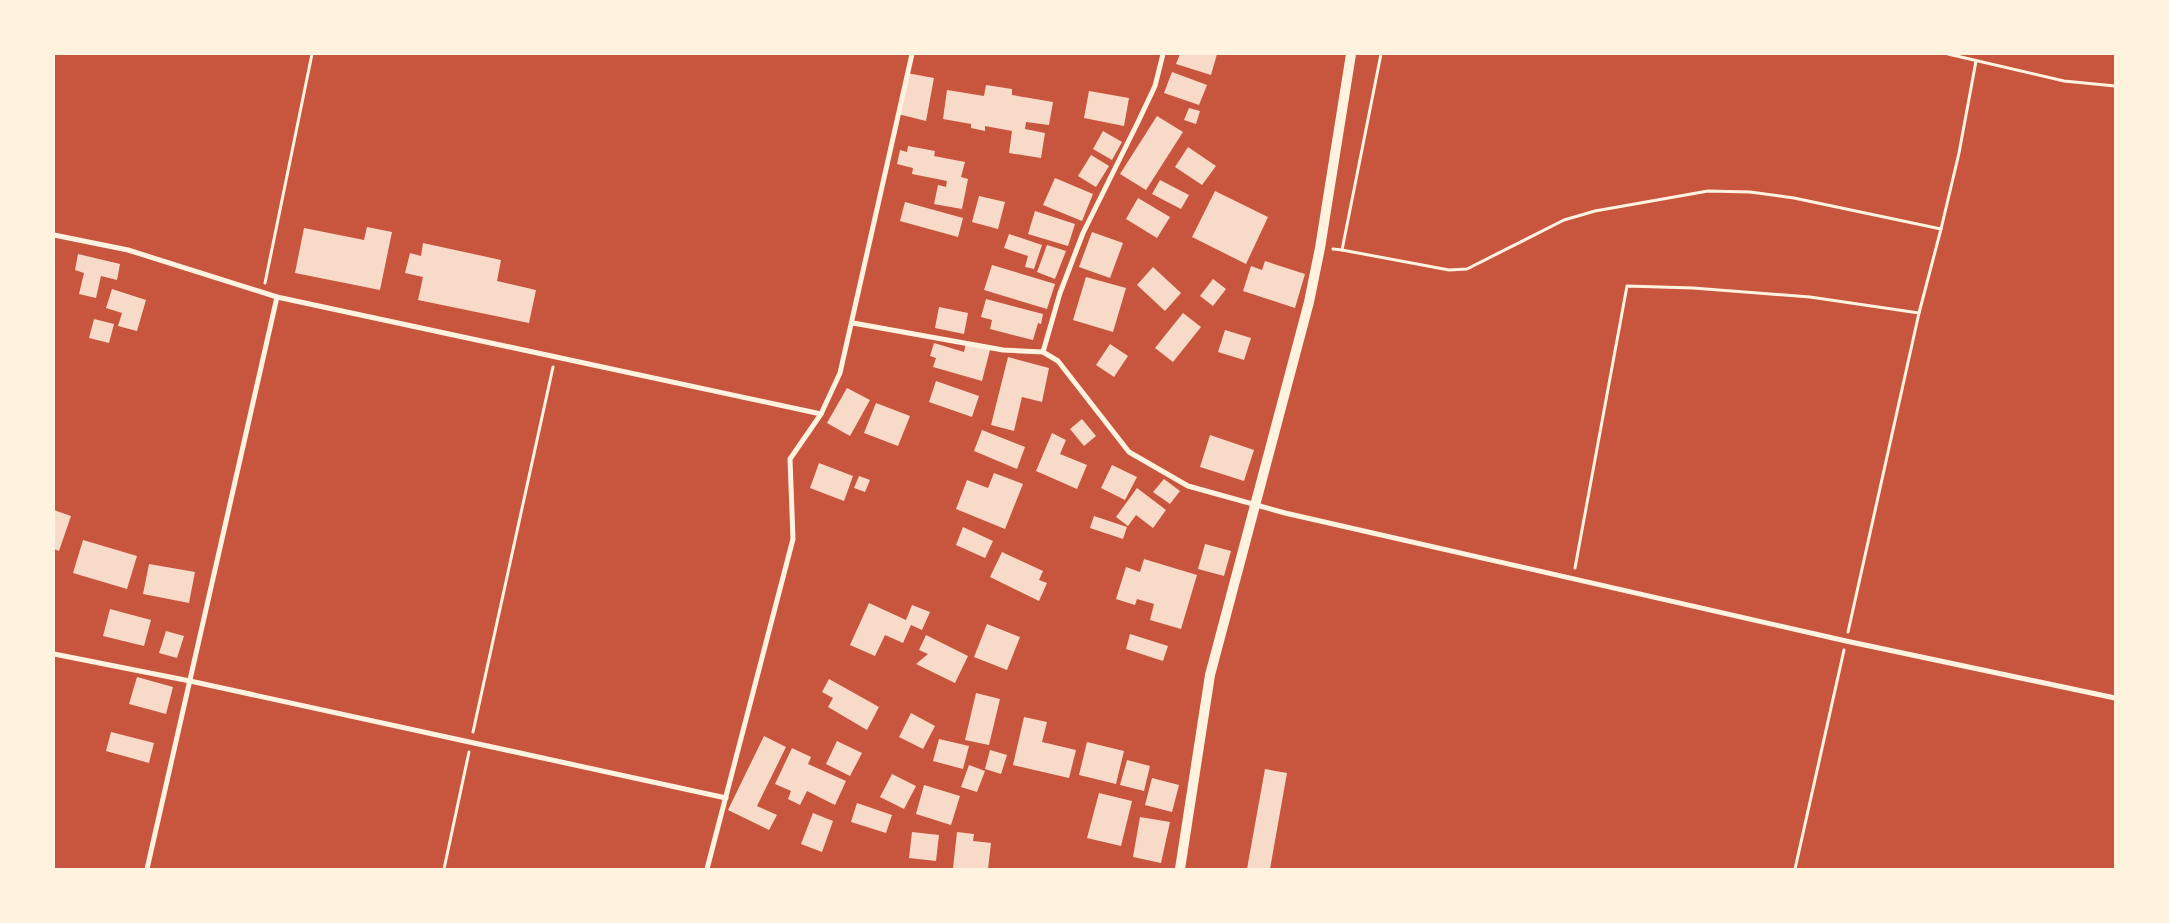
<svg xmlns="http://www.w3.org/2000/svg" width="2169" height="923" font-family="'Roboto Condensed',sans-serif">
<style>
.building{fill:#f7dbc8}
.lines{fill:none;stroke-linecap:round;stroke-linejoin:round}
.path{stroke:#fff3e0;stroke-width:3}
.minor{stroke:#fff3e0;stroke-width:5}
.secondary{stroke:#fff3e0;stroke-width:10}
</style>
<rect width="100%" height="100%" fill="#c8553d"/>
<g class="building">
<path d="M1180 54H1217L1211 75 1176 64Z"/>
<path d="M1172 72 1207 85 1199 105 1164 93Z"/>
<path d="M907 73 934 78 926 121 898 114Z"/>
<path d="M986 85 1012 89V95L1053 102 1049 125 1026 122 1025 129 1045 133 1041 158 1009 153 1012 131 985 126V131L971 128V124L943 119 947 90 984 96Z"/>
<path d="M1089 91 1129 98 1124 126 1084 118Z"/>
<path d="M1189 108 1200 111 1196 124 1184 120Z"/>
<path d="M1157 116 1183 132 1146 190 1120 174Z"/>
<path d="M1103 131 1122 142 1112 160 1093 149Z"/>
<path d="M908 146 935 151 934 156 965 162 961 177 968 179 962 209 934 204 938 185 946 187 947 181 912 174 913 168 897 164 900 150 907 152Z"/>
<path d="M1188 147 1216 166 1202 185 1175 167Z"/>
<path d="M1091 155 1109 166 1096 187 1078 176Z"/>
<path d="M1055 178 1093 194 1082 221 1043 205Z"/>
<path d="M1160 180 1189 195 1181 209 1152 194Z"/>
<path d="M1215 191 1268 217 1246 264 1192 237Z"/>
<path d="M979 196 1005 202 998 229 972 222Z"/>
<path d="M1138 198 1170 217 1157 238 1126 219Z"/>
<path d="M905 202 963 218 958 237 900 221Z"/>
<path d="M1035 211 1075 224 1068 246 1028 234Z"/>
<path d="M367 227 392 232 380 290 295 273 304 228 364 240Z"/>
<path d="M1092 232 1123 243 1110 278 1079 267Z"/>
<path d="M1009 234 1042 245 1034 269 1025 267 1028 256 1004 248Z"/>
<path d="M423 243 501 260 497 281 536 290 529 323 418 300 423 277 405 273 410 253 421 256Z"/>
<path d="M1047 245 1066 251 1055 279 1037 272Z"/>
<path d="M78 254 120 264 117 280 101 276 96 298 79 294 84 273 75 270Z"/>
<path d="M1265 261 1305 274 1295 308 1243 291 1251 266 1262 270Z"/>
<path d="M992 265 1055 284 1047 309 984 290Z"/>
<path d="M1153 267 1181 293 1165 311 1137 285Z"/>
<path d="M1086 277 1126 288 1113 332 1073 320Z"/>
<path d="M1213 279 1226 289 1213 306 1200 296Z"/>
<path d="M112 289 146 300 137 331 118 326 122 313 106 308Z"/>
<path d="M986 299 1043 314 1041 324 1038 323 1033 340 990 329 992 320 981 317Z"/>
<path d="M939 307 968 313 964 334 935 328Z"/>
<path d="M1183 313 1201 327 1173 362 1155 348Z"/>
<path d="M94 319 114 324 109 343 89 338Z"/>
<path d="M1225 330 1251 338 1244 360 1218 352Z"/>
<path d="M934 343 964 352 966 343 990 350 982 381 933 367 936 358 930 356Z"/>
<path d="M1110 344 1128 356 1114 377 1096 365Z"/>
<path d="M1008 357 1049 368 1042 402 1022 397 1014 431 991 425Z"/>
<path d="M936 381 979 396 972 417 929 402Z"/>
<path d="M847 388 870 400 850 436 827 423Z"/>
<path d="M876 403 910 416 898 446 864 433Z"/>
<path d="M1082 419 1096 436 1084 446 1070 429Z"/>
<path d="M982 430 1025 447 1017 469 974 451Z"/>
<path d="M1052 433 1066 440 1060 454 1087 465 1077 489 1036 471Z"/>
<path d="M1210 435 1254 450 1244 481 1200 467Z"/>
<path d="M819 463 853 476 844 501 810 488Z"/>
<path d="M1112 465 1137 477 1125 500 1101 488Z"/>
<path d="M994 473 1023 484 1005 529 956 509 967 480 988 488Z"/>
<path d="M859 476 870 480 865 492 854 488Z"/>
<path d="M1164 479 1180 491 1170 504 1153 492Z"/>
<path d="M1137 488 1166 510 1153 528 1136 515 1128 526 1116 517Z"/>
<path d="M54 510 71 516 59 551 54 549Z"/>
<path d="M1094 516 1127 527 1123 539 1090 528Z"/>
<path d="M963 527 993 541 985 558 956 545Z"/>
<path d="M83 540 137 556 127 589 73 573Z"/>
<path d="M1205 544 1231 551 1224 576 1198 569Z"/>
<path d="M1002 552 1043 571 1039 580 1047 583 1039 601 990 577Z"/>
<path d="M1144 559 1197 575 1181 629 1150 620 1154 604 1137 599 1135 605 1116 599 1126 567 1140 572Z"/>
<path d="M149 564 195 572 189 603 143 594Z"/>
<path d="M869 603 906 620 912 605 930 612 922 630 911 625 903 643 885 635 875 656 850 645Z"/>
<path d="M110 609 151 620 144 646 103 636Z"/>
<path d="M987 624 1020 637 1007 670 974 657Z"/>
<path d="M166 631 184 636 177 658 159 653Z"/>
<path d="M1130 634 1168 646 1163 661 1126 649Z"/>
<path d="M926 635 968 656 955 683 916 664 928 654 919 650Z"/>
<path d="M137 677 173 687 166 714 129 704Z"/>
<path d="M829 679 879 707 867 730 828 707 833 698 822 692Z"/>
<path d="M976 693 1000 699 989 745 965 740Z"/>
<path d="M911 713 935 726 923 749 899 737Z"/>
<path d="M1024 717 1047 722 1042 742 1076 750 1069 778 1013 765Z"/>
<path d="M111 732 154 743 149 763 106 751Z"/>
<path d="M764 736 786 747 757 806 777 815 769 830 728 810Z"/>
<path d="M939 739 969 746 963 769 933 761Z"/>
<path d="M837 741 862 753 850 776 826 764Z"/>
<path d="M1087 742 1124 751 1116 784 1079 775Z"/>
<path d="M792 748 811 757 808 764 846 781 835 805 807 791 800 805 788 799 791 791 775 784Z"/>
<path d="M990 750 1007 755 1001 774 985 769Z"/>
<path d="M1127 760 1150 766 1144 791 1120 785Z"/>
<path d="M969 765 985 771 977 792 961 787Z"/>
<path d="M1265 769 1287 773 1270 869H1247Z"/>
<path d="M892 774 916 786 904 809 880 797Z"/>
<path d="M1152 778 1179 785 1172 812 1145 805Z"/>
<path d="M924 785 960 796 951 825 916 814Z"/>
<path d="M1099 793 1132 801 1121 846 1087 838Z"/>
<path d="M857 803 892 815 886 833 851 822Z"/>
<path d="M813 813 833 821 822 852 801 844Z"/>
<path d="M1140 817 1170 822 1161 863 1133 857Z"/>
<path d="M912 832 939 835 936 861 909 858Z"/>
<path d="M957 832 974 834 973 841 991 843 988 869 953 868Z"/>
</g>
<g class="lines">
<g class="path">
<path d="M1948 54 2064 81 2115 86"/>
<path d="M1941 229 1959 153 1976 61"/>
<path d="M1333 249 1342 250 1381 54"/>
<path d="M1342 250 1449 270 1467 269 1564 220 1595 211 1708 191 1750 192 1794 198 1941 229 1919 313 1848 632"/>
<path d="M265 283 312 54"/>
<path d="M1575 568 1627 286 1693 288 1810 297 1919 313"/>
<path d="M473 732 553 367"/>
<path d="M444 869 469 752"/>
<path d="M1795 869 1844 650"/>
</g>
<g class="minor">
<path d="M54 235 128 250 277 297 821 414"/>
<path d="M853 323 1003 350 1043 352 1058 361 1129 452 1188 486 1285 513 1846 641 2115 698"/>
<path d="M1043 352 1060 293 1083 233 1138 122 1155 86 1163 54"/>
<path d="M54 654 190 681 726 798"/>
<path d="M147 869 277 297"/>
<path d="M707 869 793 539 790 459 821 414 840 373 912 54"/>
</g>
<path class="secondary" d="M1180 869 1210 675 1309 302 1320 248 1351 54"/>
</g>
<rect width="2169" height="923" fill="none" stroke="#fff3e0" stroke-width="110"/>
</svg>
